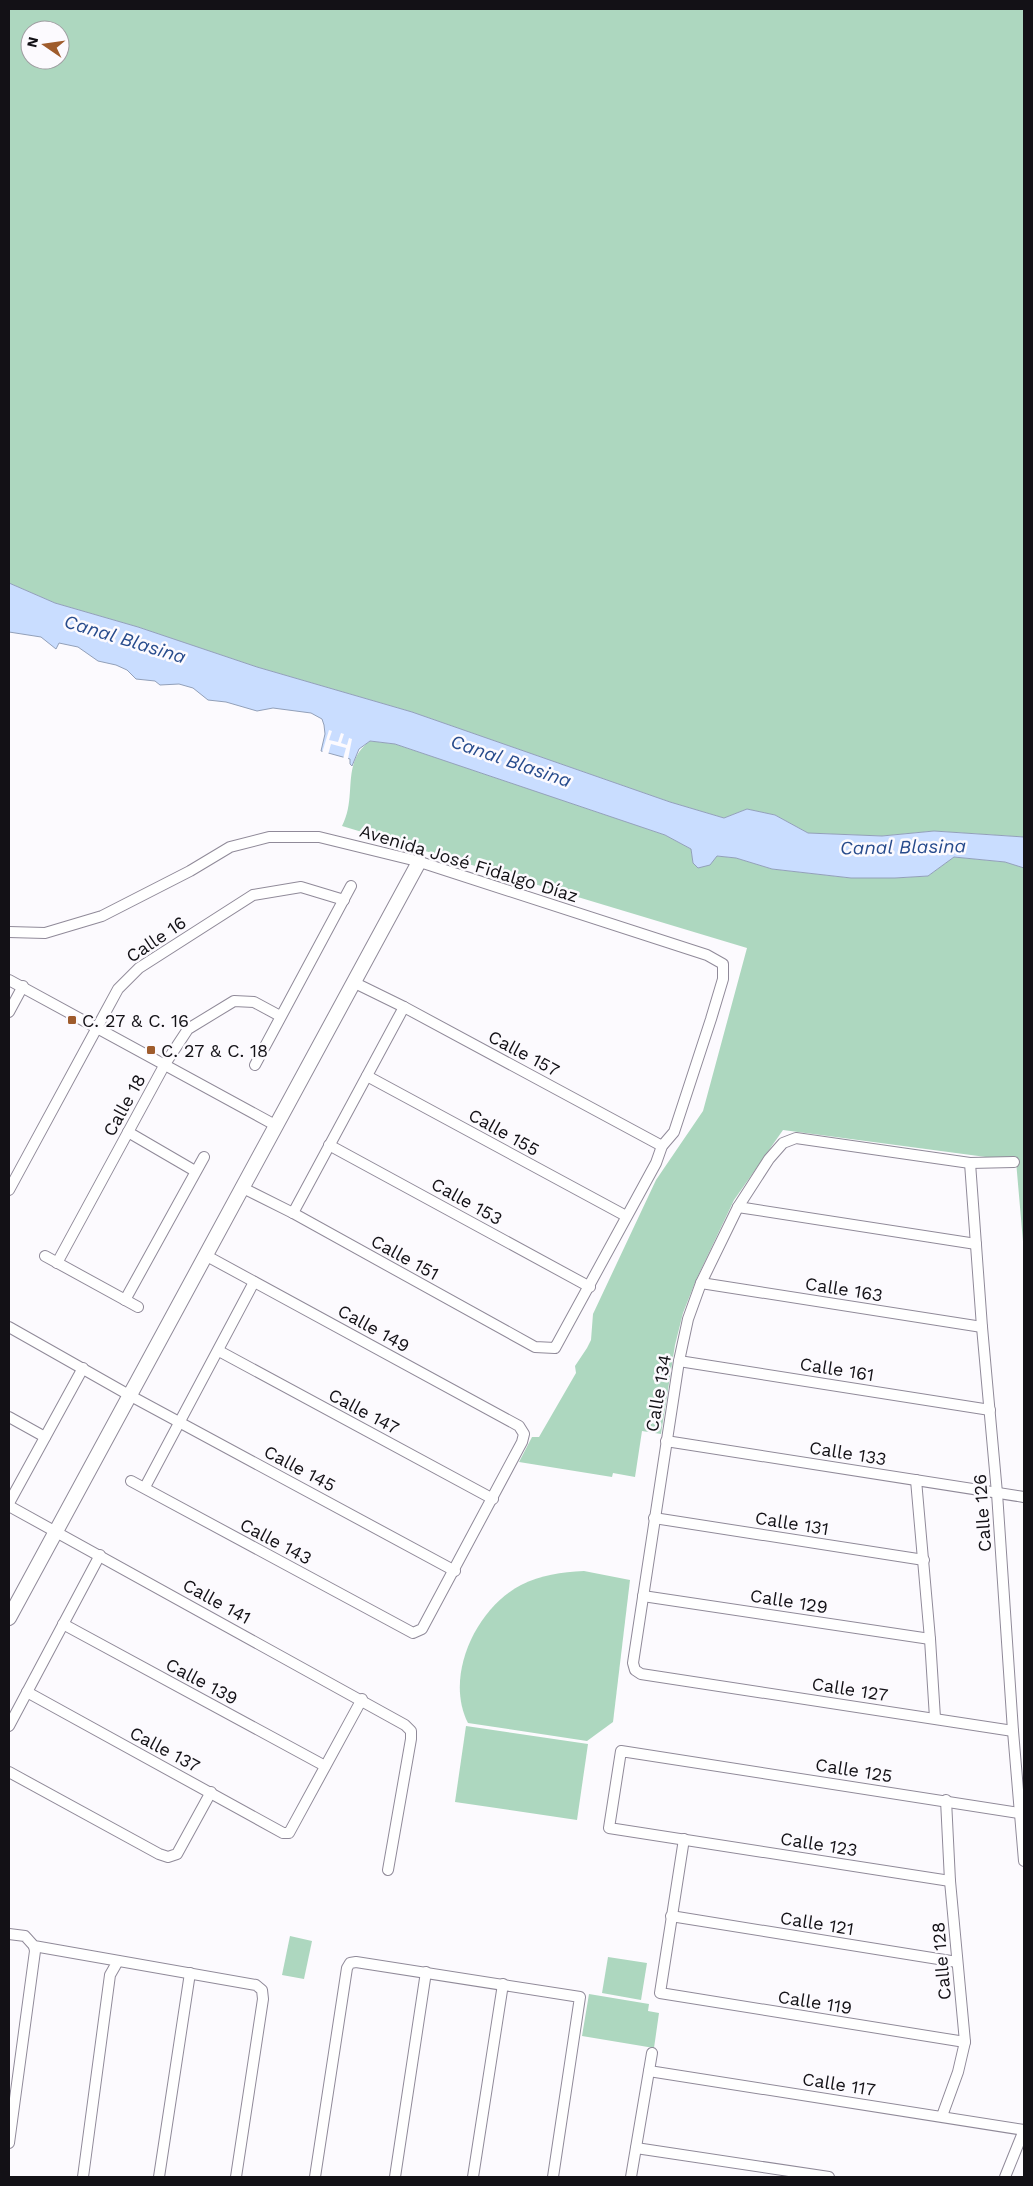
<svg xmlns="http://www.w3.org/2000/svg" width="1033" height="2186" font-family="'Work Sans',sans-serif">
<style>
.green{fill:#add7bf;fill-rule:evenodd}
.water{fill:#c9ddff;stroke:#92a0b9}
.pier{fill:#fcfafe}
.lines{fill:none;stroke-linecap:round;stroke-linejoin:round}
.street-casing{stroke:#908a99;stroke-width:12}
.secondary-casing{stroke:#908a99;stroke-width:16}
.street{stroke:#fff;stroke-width:10}
.secondary{stroke:#fff;stroke-width:14}
.poi-dot{fill:#9f5c2c;stroke:#fcfafe;stroke-width:2}
.labels{text-anchor:middle;dominant-baseline:central;stroke-width:5;stroke-linejoin:round;paint-order:stroke}
.street-label{font-size:18px;fill:#131116;stroke:#fcfafe}
.poi-label{font-size:18px;fill:#131116;stroke:#fcfafe;text-anchor:start}
.water-label{font-size:19px;font-style:italic;fill:#274b8c;stroke:#fcfafe}
</style>
<rect width="100%" height="100%" fill="#fcfafe"/>
<g class="green">
<path d="M9 9H1024V837L934 831 882 836 808 833 775 815 747 809 724 818 670 802 412 712 257 667 138 627 55 603 9 583ZM30 30H60V60H30Z"/>
<path d="M370 741 395 744 665 835 691 849 693 863 717 856 736 858 772 869 851 878H895L928 876 954 857 1005 862 1024 868V1253L1016 1161 783 1130 734 1200 696 1280 683 1313 675 1345 661 1434 642 1431 635 1477 613 1473 612 1477 519 1462 532 1437H539L576 1373 575 1366 587 1348 591 1340 593 1314 656 1180 703 1111 747 948 342 826C358 796 340 763 370 741Z"/>
<path d="M584 1571 630 1580 613 1722 587 1741 468 1723C444 1676 476 1608 521 1585 541 1575 561 1572 584 1571Z"/>
<path d="M466 1726 588 1744 577 1820 455 1802Z"/>
<path d="M290 1936 312 1941 304 1979 282 1975Z"/>
<path d="M608 1957 647 1963 641 2000 602 1993Z"/>
<path d="M589 1994 649 2004 648 2011 659 2013 654 2048 582 2036Z"/>
</g>
<path class="water" d="M9 583 55 603 138 627 257 667 412 712 670 802 724 818 747 809 775 815 808 833 882 836 934 831 1024 837V868L1005 862 954 857 928 876 895 878H851L772 869 736 858 717 856 710 865 698 868 693 863 691 849 665 835 395 744 370 741 359 749 352 766 350 764V759L321 751 325 734 324 725 322 719 311 713 273 708 257 711 226 702 208 700 193 688 179 684 160 685 155 681 136 679 127 670 116 665 98 661 78 647 59 643 56 649 41 637 9 632Z"/>
<path class="pier" d="M329 730 332 731 329 740 338 742 341 733 344 734 341 743 347 745 349 738 352 739 347 764V761L343 759 346 748 331 744 328 755 322 753Z"/>
<g class="lines">
<defs>
<g id="street">
<path d="M9 932 45 933 102 916 190 871 230 847 269 837H319L417 861 707 955 723 964V979L711 1019 674 1132 662 1146 656 1163 555 1348 535 1347 293 1213 241 1187"/>
<path d="M9 980 275 1125"/>
<path d="M353 982 404 1007 662 1146"/>
<path d="M9 1012 23 986"/>
<path d="M255 1065 351 886"/>
<path d="M367 1076 626 1216"/>
<path d="M128 1132 195 1171"/>
<path d="M329 1145 590 1287"/>
<path d="M970 1163 982 1327 997 1493 1013 1731 1024 1861"/>
<path d="M9 1190 118 989 139 968 253 895 301 887 344 900"/>
<path d="M738 1207 976 1244"/>
<path d="M293 1213 404 1007"/>
<path d="M45 1256 138 1307"/>
<path d="M57 1263 165 1064 188 1029 234 1001 254 1002 280 1016"/>
<path d="M701 1283 982 1327"/>
<path d="M125 1300 204 1157"/>
<path d="M9 1327 129 1395 455 1571"/>
<path d="M219 1351 493 1499"/>
<path d="M679 1361 990 1410"/>
<path d="M9 1417 45 1437"/>
<path d="M666 1441 1024 1497"/>
<path d="M916 1480 930 1639 935 1718"/>
<path d="M131 1481 413 1633 422 1629 522 1442 524 1434 519 1426 205 1255"/>
<path d="M145 1487 254 1282"/>
<path d="M9 1503 83 1368"/>
<path d="M9 1506 405 1725 411 1731V1739L388 1870"/>
<path d="M654 1518 924 1560"/>
<path d="M643 1596 930 1639"/>
<path d="M63 1624 325 1766"/>
<path d="M27 1692 283 1833H289L362 1699"/>
<path d="M9 1726 100 1555"/>
<path d="M1013 1731 641 1674 635 1670 633 1663 679 1361 688 1319 701 1283 738 1207 769 1159 783 1143 796 1138 970 1163 1014 1162"/>
<path d="M9 1772 159 1854 168 1857 177 1854 211 1792"/>
<path d="M684 1839 660 1993 965 2042"/>
<path d="M950 1881 609 1828 621 1751 1019 1813"/>
<path d="M671 1916 957 1962"/>
<path d="M9 1934 25 1936 34 1946 256 1985 262 1990 263 1999 236 2177"/>
<path d="M649 2071 1024 2130"/>
<path d="M942 2116 958 2072 965 2042 950 1881 946 1800"/>
<path d="M9 2143 35 1951 34 1946"/>
<path d="M636 2148 829 2177"/>
<path d="M83 2177 110 1975 118 1961"/>
<path d="M159 2177 190 1973"/>
<path d="M315 2177 347 1968 350 1963 356 1962 580 1997 553 2177"/>
<path d="M395 2177 426 1972"/>
<path d="M473 2177 503 1984"/>
<path d="M631 2177 652 2053"/>
<path d="M1005 2177 1024 2130"/>
</g>
<path id="secondary" d="M9 1618 419 862"/>
</defs>
<use href="#street" class="street-casing"/>
<use href="#secondary" class="secondary-casing"/>
<use href="#street" class="street"/>
<use href="#secondary" class="secondary"/>
</g>
<g class="poi-dot">
<rect x="67" y="1015" width="10" height="10" rx="2.5"/>
<rect x="146" y="1045" width="10" height="10" rx="2.5"/>
</g>
<g class="labels">
<g class="street-label">
<text transform="translate(469 863) rotate(17)">Avenida José Fidalgo Díaz</text>
<text transform="translate(156 939) rotate(-34)">Calle 16</text>
<text transform="translate(524 1053) rotate(28)">Calle 157</text>
<text transform="translate(124 1105) rotate(-61)">Calle 18</text>
<text transform="translate(504 1132) rotate(29)">Calle 155</text>
<text transform="translate(467 1201) rotate(29)">Calle 153</text>
<text transform="translate(405 1257) rotate(29)">Calle 151</text>
<text transform="translate(844 1289) rotate(9)">Calle 163</text>
<text transform="translate(374 1328) rotate(29)">Calle 149</text>
<text transform="translate(837 1369) rotate(9)">Calle 161</text>
<text transform="translate(658 1393) rotate(-80)">Calle 134</text>
<text transform="translate(364 1411) rotate(28)">Calle 147</text>
<text transform="translate(848 1453) rotate(9)">Calle 133</text>
<text transform="translate(300 1468) rotate(28)">Calle 145</text>
<text transform="translate(982 1513) rotate(-94)">Calle 126</text>
<text transform="translate(792 1523) rotate(9)">Calle 131</text>
<text transform="translate(276 1541) rotate(28)">Calle 143</text>
<text transform="translate(217 1601) rotate(29)">Calle 141</text>
<text transform="translate(789 1601) rotate(9)">Calle 129</text>
<text transform="translate(202 1681) rotate(28)">Calle 139</text>
<text transform="translate(850 1689) rotate(9)">Calle 127</text>
<text transform="translate(165 1749) rotate(28)">Calle 137</text>
<text transform="translate(854 1770) rotate(9)">Calle 125</text>
<text transform="translate(819 1844) rotate(9)">Calle 123</text>
<text transform="translate(817 1923) rotate(9)">Calle 121</text>
<text transform="translate(941 1961) rotate(-95)">Calle 128</text>
<text transform="translate(815 2002) rotate(9)">Calle 119</text>
<text transform="translate(839 2084) rotate(9)">Calle 117</text>
</g>
<g class="poi-label">
<text x="82" y="1020">C. 27 &amp; C. 16</text>
<text x="161" y="1050">C. 27 &amp; C. 18</text>
</g>
<g class="water-label">
<text transform="translate(125 639) rotate(17)">Canal Blasina</text>
<text transform="translate(511 761) rotate(19)">Canal Blasina</text>
<text transform="translate(903 847) rotate(-1)">Canal Blasina</text>
</g>
</g>
<rect width="1033" height="2186" fill="none" stroke="#131116" stroke-width="20"/>
<g transform="translate(45 45) rotate(283)"><circle r="24" fill="#fcfafe" stroke="#9f9da1"/>
<path d="M0-4L9 19L0 12L-9 19Z" fill="#9f5c2c"/>
<text y="-8" font-size="14" font-weight="bold" text-anchor="middle" fill="#131116">N</text>
</g>
</svg>
